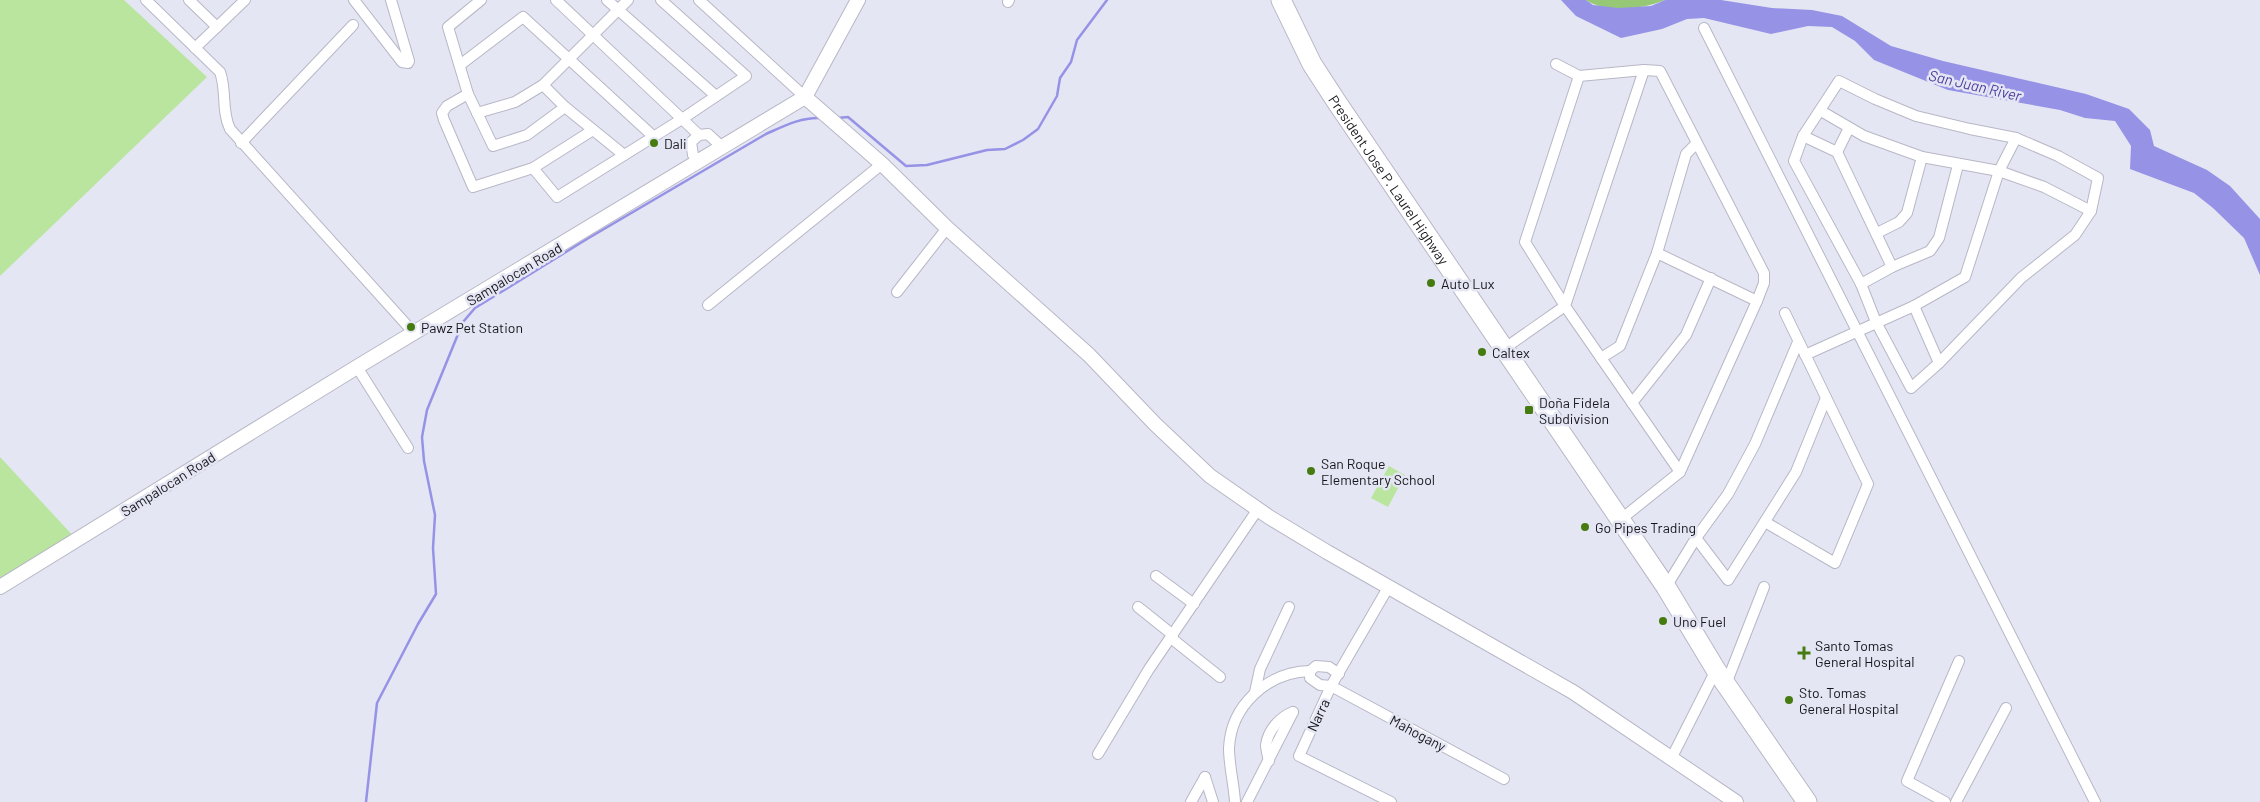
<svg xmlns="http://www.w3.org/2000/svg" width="2260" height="802" font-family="Barlow,sans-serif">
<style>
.green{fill:#b9e59e}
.forest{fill:#96c876}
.water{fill:#9692e6}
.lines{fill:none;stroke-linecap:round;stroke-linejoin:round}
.stream{stroke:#9692e6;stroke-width:2.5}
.street-casing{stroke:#b7b7c6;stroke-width:12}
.secondary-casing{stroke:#b7b7c6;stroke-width:16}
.highway-casing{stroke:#b7b7c6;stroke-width:21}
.street{stroke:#fff;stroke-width:10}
.secondary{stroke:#fff;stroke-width:14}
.highway{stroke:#fff;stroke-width:19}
.poi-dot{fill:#457b0f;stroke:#e5e6f4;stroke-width:2}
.labels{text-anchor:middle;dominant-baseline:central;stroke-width:5;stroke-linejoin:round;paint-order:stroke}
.poi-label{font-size:14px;fill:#16161b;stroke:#e5e6f4;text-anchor:start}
.street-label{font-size:14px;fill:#16161b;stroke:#e5e6f4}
.water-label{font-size:15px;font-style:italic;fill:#4c3d9f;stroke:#e5e6f4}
</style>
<rect width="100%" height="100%" fill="#e5e6f4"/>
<g class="green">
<path d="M0 0H124L207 77 0 276Z"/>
<path d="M0 457 76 539 0 586Z"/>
<path d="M1389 466 1405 475 1388 507 1371 498Z"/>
</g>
<path class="forest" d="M1586 0H1665C1643 9 1607 14 1586 0Z"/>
<path class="water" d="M1561 0H1586L1593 5 1618 8 1651 6 1665 0H1721L1772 8 1812 10 1842 16 1891 46 1943 61 2086 94 2129 109 2150 130 2154 146 2207 170 2230 186 2260 219V275L2244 238 2213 208 2194 193 2130 169 2131 146 2115 121 2085 118 2060 110 1948 90 1874 60 1855 41 1832 27 1808 26 1771 34 1704 18 1687 19 1662 29 1621 38 1576 16Z"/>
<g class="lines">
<g class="stream">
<path d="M837 118 848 117 906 166 927 165 987 150 1005 149 1023 140 1038 129 1057 96 1060 78 1071 62 1077 40 1107 0"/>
<path d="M366 802 377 703 418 624 436 594 433 548 435 515 424 461 422 437 427 410 463 322 475 308 587 239 766 134C784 126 801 117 821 118"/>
</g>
<defs>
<g id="street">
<path d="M146 0 220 72C227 91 221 110 230 129L414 333"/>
<path d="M189 0 217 27"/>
<path d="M354 0 402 62 408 63 409 61 391 0"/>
<path d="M481 0 448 27 468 94 493 146 527 135 565 107"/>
<path d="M556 0 699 135"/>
<path d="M607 0 716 96"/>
<path d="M699 0 805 97"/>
<path d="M1008 2 1009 0"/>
<path d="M1704 28 2095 802"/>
<path d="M195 48 245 0"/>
<path d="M1556 64 1579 76"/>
<path d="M460 65 523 17 654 137"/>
<path d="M1644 70 1660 71 1764 273V283L1757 301"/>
<path d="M1839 81 1875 99 1916 116 1970 129 2016 138 2058 156 2098 178 2091 211 2075 235 2021 278 1939 363 1911 388 1876 322 1861 284 1794 161 1803 136Z"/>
<path d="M543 85 565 107 624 155"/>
<path d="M468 94 447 106 442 113 444 120 473 187 533 168 593 130"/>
<path d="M1821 111 1864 136 1922 157 1999 171 2044 187 2091 211"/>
<path d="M477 113 515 102 543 85 628 0"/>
<path d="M1803 136 1837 152 1892 267"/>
<path d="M241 143 353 25"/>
<path d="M1837 152 1849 128"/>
<path d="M700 162 693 155 691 142 699 135 708 134 723 148"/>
<path d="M533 168 557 197 682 119 746 76 661 0"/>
<path d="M1877 233 1899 222 1907 213 1922 157"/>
<path d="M1861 284 1892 267 1930 251 1939 238 1958 165"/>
<path d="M897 292 947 228"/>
<path d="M708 305 882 164"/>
<path d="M1914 306 1939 363"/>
<path d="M1505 348 1565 306 1644 70 1579 76 1525 242 1565 306 1680 472"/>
<path d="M1805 355 1914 306 1965 277 1999 171 2016 138"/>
<path d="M1601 358 1620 346 1657 253 1686 154 1696 144"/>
<path d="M357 367 408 448"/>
<path d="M1632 403 1686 335 1711 278"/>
<path d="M1620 520 1680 472 1757 301 1657 253"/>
<path d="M1765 522 1835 563 1868 484 1785 313"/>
<path d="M1696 538 1728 580 1796 472 1826 398"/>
<path d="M1156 576 1194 604"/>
<path d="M1389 586 1331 686 1299 756 1391 802"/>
<path d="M1666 587 1696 538 1728 494 1755 444 1798 342"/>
<path d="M1138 607 1173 635"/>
<path d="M1171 638 1220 677"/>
<path d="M1339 674 1329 667 1316 666 1310 671V678L1320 685 1331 686 1504 779"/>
<path d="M1726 684 1764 587"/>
<path d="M1255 692 1260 669 1289 607"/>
<path d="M1098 754 1149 669 1258 509"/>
<path d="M1671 759 1716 670"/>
<path d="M1269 761C1268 756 1266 750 1266 745 1268 730 1280 717 1293 712"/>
<path d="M1205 777 1213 802"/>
<path d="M1191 802 1205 777"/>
<path d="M1235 802C1234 784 1229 766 1229 748 1231 705 1268 672 1310 671"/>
<path d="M1247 802 1293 712"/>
<path d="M1945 802 1907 781 1959 661"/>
<path d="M1956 802 2006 708"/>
</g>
<g id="secondary">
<path d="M805 97 882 164 947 228 1089 355 1155 424 1210 476 1269 517 1327 552 1573 692 1736 802"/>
<path d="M0 587 357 367 805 97 858 0"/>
</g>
<g id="highway">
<path id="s1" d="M1281 0 1312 64 1336 101 1666 587 1716 670 1807 802"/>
</g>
</defs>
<use href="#street" class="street-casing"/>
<use href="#secondary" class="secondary-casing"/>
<use href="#highway" class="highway-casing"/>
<use href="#street" class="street"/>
<use href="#secondary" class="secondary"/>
<use href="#highway" class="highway"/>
</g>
<g class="poi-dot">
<circle cx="654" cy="143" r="5"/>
<circle cx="1431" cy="283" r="5"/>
<circle cx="411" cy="327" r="5"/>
<circle cx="1482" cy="352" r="5"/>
<rect x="1524" y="405" width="10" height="10" rx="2.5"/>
<circle cx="1311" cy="471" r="5"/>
<circle cx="1585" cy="527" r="5"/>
<circle cx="1663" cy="621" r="5"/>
<path d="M1801.5 645.5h5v5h5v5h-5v5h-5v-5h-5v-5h5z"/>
<circle cx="1789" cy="700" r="5"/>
</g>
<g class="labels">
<g class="poi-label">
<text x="664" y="143">Dali</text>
<text x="1441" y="283">Auto Lux</text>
<text x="421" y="327">Pawz Pet Station</text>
<text x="1492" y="352">Caltex</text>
<text x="1539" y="402">Doña Fidela<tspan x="1539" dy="16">Subdivision</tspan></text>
<text x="1321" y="463">San Roque<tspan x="1321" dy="16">Elementary School</tspan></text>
<text x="1595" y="527">Go Pipes Trading</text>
<text x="1673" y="621">Uno Fuel</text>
<text x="1815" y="645">Santo Tomas<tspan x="1815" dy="16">General Hospital</tspan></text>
<text x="1799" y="692">Sto. Tomas<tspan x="1799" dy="16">General Hospital</tspan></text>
</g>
<g class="street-label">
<text stroke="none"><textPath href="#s1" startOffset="210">President Jose P. Laurel Highway</textPath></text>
<text transform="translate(514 274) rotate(-31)">Sampalocan Road</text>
<text transform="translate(168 484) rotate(-32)">Sampalocan Road</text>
<text transform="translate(1318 715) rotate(-65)">Narra</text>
<text transform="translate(1418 733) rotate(28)">Mahogany</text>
</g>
<g class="water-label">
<text transform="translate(1975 85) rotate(13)">San Juan River</text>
</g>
</g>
</svg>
